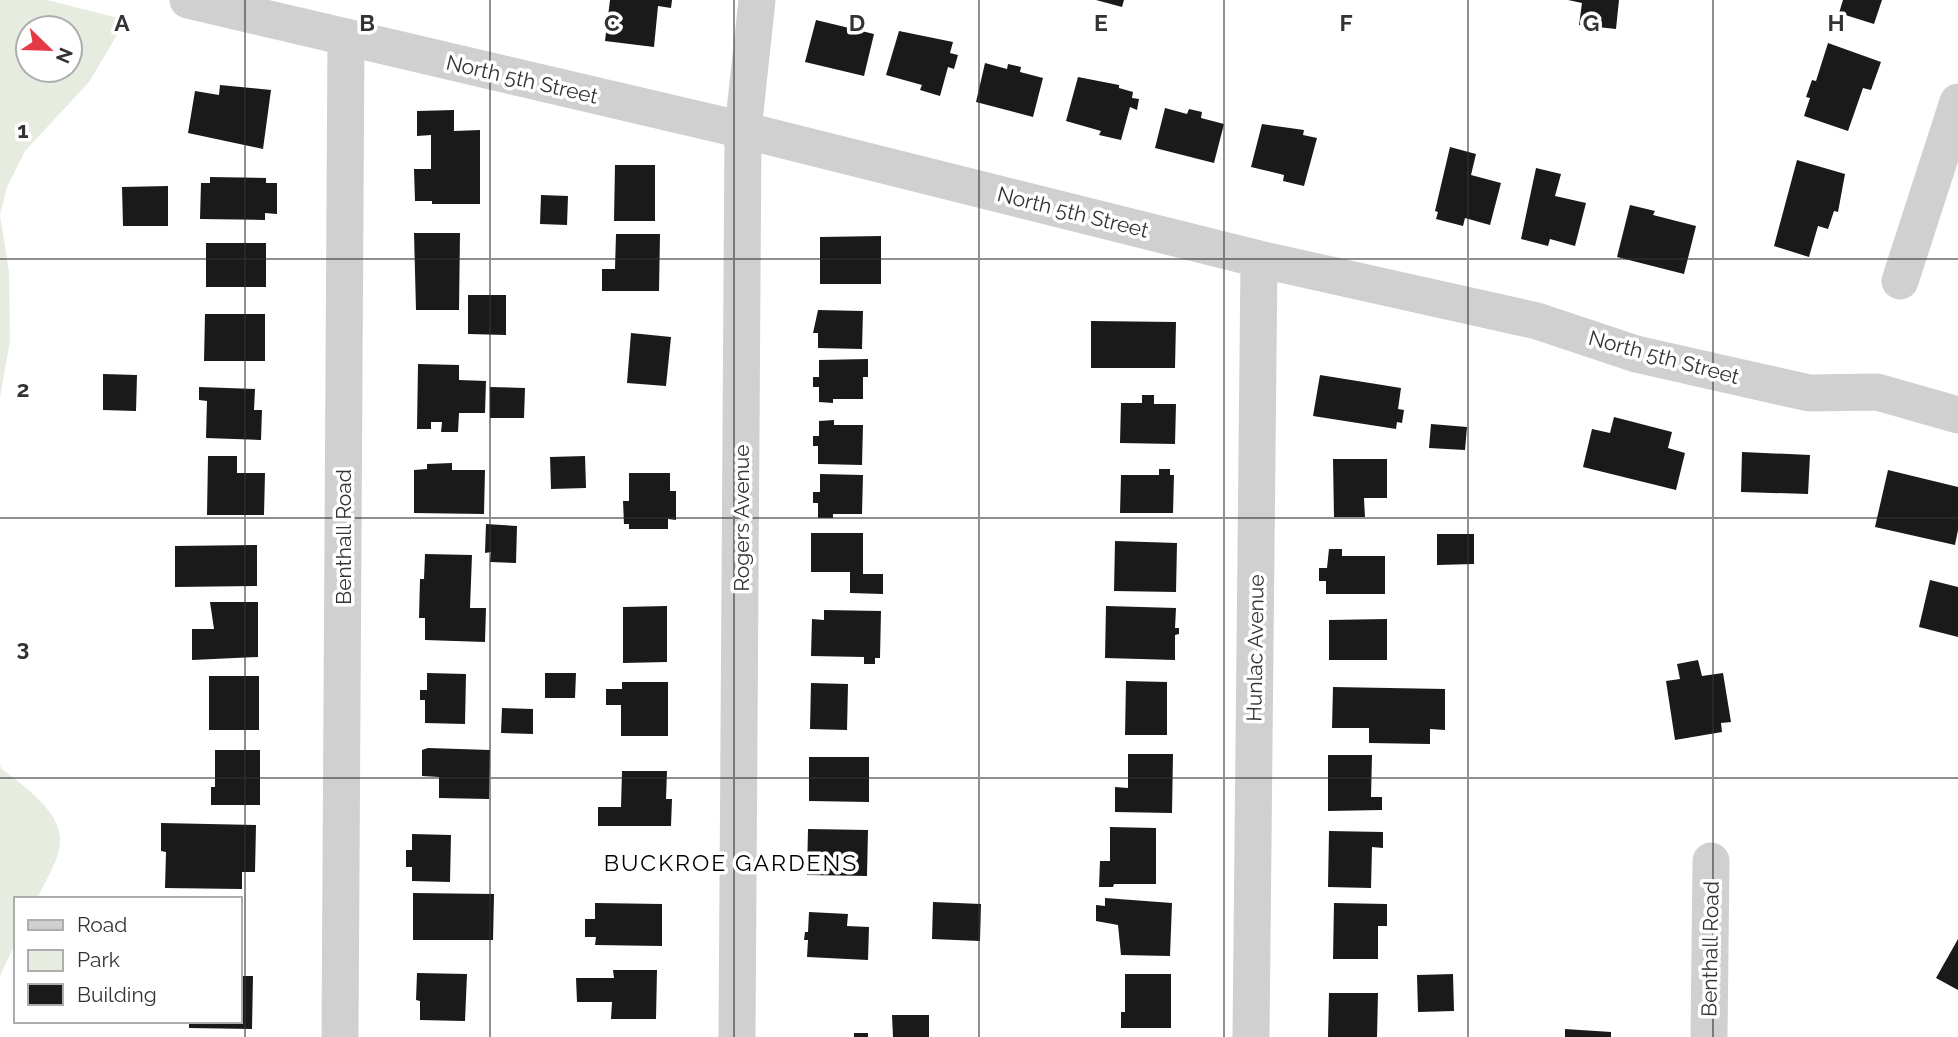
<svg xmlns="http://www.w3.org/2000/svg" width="1958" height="1037" font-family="Raleway,sans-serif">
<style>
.green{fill:#e6ecdf;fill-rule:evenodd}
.building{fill:#1a1a1a}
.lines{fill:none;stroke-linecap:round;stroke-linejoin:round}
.minor{stroke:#d0d0d0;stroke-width:37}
.grid{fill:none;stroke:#333;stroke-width:2;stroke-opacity:0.55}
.labels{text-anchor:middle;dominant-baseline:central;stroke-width:7;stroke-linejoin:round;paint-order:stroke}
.street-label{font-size:21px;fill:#333;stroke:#fff}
.neighbourhood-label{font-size:23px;letter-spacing:2px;fill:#000;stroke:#fff}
.grid-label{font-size:23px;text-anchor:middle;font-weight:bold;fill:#333;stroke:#fff;stroke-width:7;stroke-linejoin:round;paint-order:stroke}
</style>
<rect width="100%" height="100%" fill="#fff"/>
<g class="green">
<path d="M0 0H47L126 20 89 82 25 151 7 187 0 215 9 272 10 341 0 397ZM28 28H70V70H28Z"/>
<path d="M0 764 1 768C25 788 71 816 58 854 53 869 44 884 37 899H16V942L0 976Z"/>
</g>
<g class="building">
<path d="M610 0H672L671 8 658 6 654 47 605 41Z"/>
<path d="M1096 0H1124L1122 7Z"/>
<path d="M1568 0H1619L1616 29 1579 25 1582 3Z"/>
<path d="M1843 0H1882L1874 24 1839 13Z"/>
<path d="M816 20 874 34 864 76 805 62Z"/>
<path d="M899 31 953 42 950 53 958 55 954 69 948 67 940 96 920 90 922 85 886 75Z"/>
<path d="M1828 43 1881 62 1871 90 1863 88 1848 131 1804 116 1810 98 1806 97 1812 80 1816 81Z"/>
<path d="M985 63 1007 69 1008 64 1021 67 1020 72 1043 78 1033 117 976 102Z"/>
<path d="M1078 77 1119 85V88L1133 92 1132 98 1139 99 1137 110 1130 107 1121 140 1099 135 1101 131 1066 121Z"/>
<path d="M220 85 271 90 263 149 188 133 195 91 219 95Z"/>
<path d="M1165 108 1187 114 1189 109 1202 112 1201 118 1224 124 1214 163 1155 148Z"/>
<path d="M454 110V131L480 130V204H432V201H415L414 169H431V135L417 136V111Z"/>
<path d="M1262 124 1304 130 1303 135 1317 138 1304 186 1283 181 1284 175 1251 167Z"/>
<path d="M1450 147 1476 154 1471 175 1501 183 1490 225 1465 218 1463 226 1436 219 1438 212 1435 211Z"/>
<path d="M1797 160 1845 174 1838 212 1834 211 1828 229 1818 226 1809 257 1774 246Z"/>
<path d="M615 165H655V221H614Z"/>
<path d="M1536 168 1561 174 1555 196 1586 203 1575 246 1550 239 1548 246 1521 239Z"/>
<path d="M210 177 266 178V183H277V214L265 213V220L200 219 201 183H210Z"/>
<path d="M168 186V226H123L122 187Z"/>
<path d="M541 195 568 196 567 225 540 224Z"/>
<path d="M1630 205 1655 211 1653 215 1696 226 1684 274 1617 257Z"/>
<path d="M414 233H460L459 310H416Z"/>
<path d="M616 234H660L659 291H602V269H615Z"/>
<path d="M881 236V284H820V237Z"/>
<rect x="206" y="243" width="60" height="44"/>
<path d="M468 295H506V335L468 334Z"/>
<path d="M818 310 863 311 862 349 818 348V333H813Z"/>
<path d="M205 314H265V361H204Z"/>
<path d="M1091 321 1176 322 1175 368H1091Z"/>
<path d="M631 333 671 337 666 386 627 383Z"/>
<path d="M868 359V377H863V399H833V403L819 402V387H813V377H819V360Z"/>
<path d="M418 364 459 365V380L486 381 485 413H459L458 432H441L442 422H431V429H417Z"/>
<path d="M103 374 137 375 136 411 103 410Z"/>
<path d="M1320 375 1401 388 1398 409 1404 410 1402 423 1397 422 1396 429 1313 416Z"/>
<path d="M199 387 255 389 254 410H262L261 440 206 438 207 401 199 400Z"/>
<path d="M490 387 525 388 524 418H490Z"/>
<path d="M1142 395H1154V404H1176L1175 444 1120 443 1121 403H1142Z"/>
<path d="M1614 417 1672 432 1668 448 1685 453 1676 490 1583 467 1592 429 1610 433Z"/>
<path d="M834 420V425H863L862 465 818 464V446H813V436H819V421Z"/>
<path d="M1431 424 1467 427 1465 450 1429 448Z"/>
<path d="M1742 452 1810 455 1808 494 1741 492Z"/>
<path d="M208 456H237V473H265L264 515H207Z"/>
<path d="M585 456 586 488 551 489 550 457Z"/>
<path d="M1333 459H1387V498H1364L1365 517H1334Z"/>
<path d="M452 463V470H485L484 514 414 513V470L427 469V464Z"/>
<path d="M1159 469H1170V475H1174L1173 513H1120L1121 475H1159Z"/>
<path d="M1888 470 1958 487V530L1955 545 1875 527Z"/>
<path d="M629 473H670V491H676V520L668 519V529H629V524H624L623 501H629Z"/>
<path d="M820 474 863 475 862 514H833V518H818V503H813V492H820Z"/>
<path d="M486 524 517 526 516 563 490 562 491 552 485 553Z"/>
<path d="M811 533H863V574H883V594L850 593V572H811Z"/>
<path d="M1437 534H1474V564L1437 565Z"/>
<path d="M1115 541 1177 543 1176 592 1114 591Z"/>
<path d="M257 545V586L175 587V546Z"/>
<path d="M1329 549H1342V556H1385V594H1326V581H1319V568H1327Z"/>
<path d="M425 554 472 555 470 608H486L485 642 425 640V618H419L420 579H424Z"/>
<path d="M1930 580 1958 587V637L1919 627Z"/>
<path d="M210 602H258V657L192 660V629H214Z"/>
<path d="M667 606V662L623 663V607Z"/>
<path d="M1106 606 1176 608 1175 628H1179V634L1175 635V660L1105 658Z"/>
<path d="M824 610 881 611 880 658H875V664H864V657L811 656 812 619 824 620Z"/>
<path d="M1387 619V660H1329V620Z"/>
<path d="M1698 660 1702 676 1723 673 1731 722 1721 723 1722 732 1675 740 1666 681 1680 679 1677 664Z"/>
<path d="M427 673 466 674 465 724 425 723V700H420V690H427Z"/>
<path d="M545 673H576L575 698H545Z"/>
<rect x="209" y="676" width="50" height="54"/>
<path d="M1126 681 1167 682V735H1125Z"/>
<path d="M622 682H668V736H621V705H606V689H622Z"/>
<path d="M811 683 848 684 847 730 810 729Z"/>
<path d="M1333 687 1445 689V730L1430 729V744L1369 743V728H1332Z"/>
<path d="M502 708 533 709V734L501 733Z"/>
<path d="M428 748 490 750 489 799 439 798V777L422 776V750Z"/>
<path d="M215 750H260V805H211V787H215Z"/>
<path d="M1128 754H1173L1172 813 1115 812V787L1128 788Z"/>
<path d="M1328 755H1372L1371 797H1382V810L1328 811Z"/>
<path d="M809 757H869V802L809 801Z"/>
<path d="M622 771H667L666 799H672L671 826H598V807H621Z"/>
<path d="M161 823 256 825 255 872H242V889L165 888 166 852 161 851Z"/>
<path d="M1110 827 1156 828V884H1114L1113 887H1099L1100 861H1110Z"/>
<path d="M808 829 868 830 867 876 807 875Z"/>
<path d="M1329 831 1383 832V848L1372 847 1371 888 1328 887Z"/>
<path d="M412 834 451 835 450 882 412 881V867H406V850H412Z"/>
<path d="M413 893 494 894 493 940H413Z"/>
<path d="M1105 898 1172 903 1170 956 1121 955 1118 925 1096 921V905L1105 906Z"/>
<path d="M933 902 981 904 980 941 932 939Z"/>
<path d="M595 903 662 904V946L595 945 596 937H585V919H595Z"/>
<path d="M1334 903 1387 904V926H1378V959H1333Z"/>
<path d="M809 912 848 914 847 926 869 927 868 960 807 957 808 940H804L805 932H808Z"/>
<path d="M1958 939V990L1936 978Z"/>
<path d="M613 970H657L656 1019H611L612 1002H577L576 978H614Z"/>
<path d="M417 973 467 974 465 1021 420 1020V1001L416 1000Z"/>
<path d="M1125 974H1171V1028H1121V1012H1125Z"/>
<path d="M1453 974 1454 1011 1418 1012 1417 975Z"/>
<path d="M240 976H253L252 1029 189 1028V1021H240Z"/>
<path d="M1329 993H1378L1377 1037H1328Z"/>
<path d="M892 1015H929V1037H893Z"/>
<path d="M1565 1029 1611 1032V1037H1565Z"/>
<rect x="854" y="1033" width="14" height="4"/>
</g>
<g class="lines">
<g class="minor">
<path d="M188 0 743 130 1259 259 1537 321 1636 354 1809 393 1877 392 1958 415"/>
<path d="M1900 281 1958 102"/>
<path d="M340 1037 346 37"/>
<path d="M737 1037 743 130 757 0"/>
<path d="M1251 1037 1259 259"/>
<path d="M1709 1037 1711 861"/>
</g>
</g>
<path class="grid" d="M245 0V1037M490 0V1037M734 0V1037M979 0V1037M1224 0V1037M1468 0V1037M1713 0V1037M0 259H1958M0 518H1958M0 778H1958"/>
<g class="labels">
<g class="street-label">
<text transform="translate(522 79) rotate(13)">North 5th Street</text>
<text transform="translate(1073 212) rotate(14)">North 5th Street</text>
<text transform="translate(1664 357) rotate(15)">North 5th Street</text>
<text transform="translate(741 518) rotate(-90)">Rogers Avenue</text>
<text transform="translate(343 537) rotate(-90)">Benthall Road</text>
<text transform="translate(1255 648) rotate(-89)">Hunlac Avenue</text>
<text transform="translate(1710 949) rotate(-89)">Benthall Road</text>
</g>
<g class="neighbourhood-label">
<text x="731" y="862">BUCKROE GARDENS</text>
</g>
</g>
<g class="grid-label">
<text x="122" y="31">A</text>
<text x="367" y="31">B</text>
<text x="612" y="31">C</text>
<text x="857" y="31">D</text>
<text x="1101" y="31">E</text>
<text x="1346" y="31">F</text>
<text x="1591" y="31">G</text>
<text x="1836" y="31">H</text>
<text x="23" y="138">1</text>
<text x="23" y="397">2</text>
<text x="23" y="656">3</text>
</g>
<rect x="14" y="897" width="228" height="126" fill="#ffffff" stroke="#adadad" stroke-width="2"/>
<rect x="28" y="920" width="35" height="10" fill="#d0d0d0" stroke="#adadad" stroke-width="2"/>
<text x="77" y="932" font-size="21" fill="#333333">Road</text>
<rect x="28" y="950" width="35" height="21" fill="#e6ecdf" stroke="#adadad" stroke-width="2"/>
<text x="77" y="967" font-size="21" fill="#333333">Park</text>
<rect x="28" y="984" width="35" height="21" fill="#1a1a1a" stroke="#adadad" stroke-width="2"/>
<text x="77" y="1002" font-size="21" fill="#333333">Building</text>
<g transform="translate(49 49) rotate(113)"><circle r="33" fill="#ffffff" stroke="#adadad" stroke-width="2"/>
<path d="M0-5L12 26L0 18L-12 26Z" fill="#e63946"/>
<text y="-10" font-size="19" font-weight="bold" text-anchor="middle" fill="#333333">N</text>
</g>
</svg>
